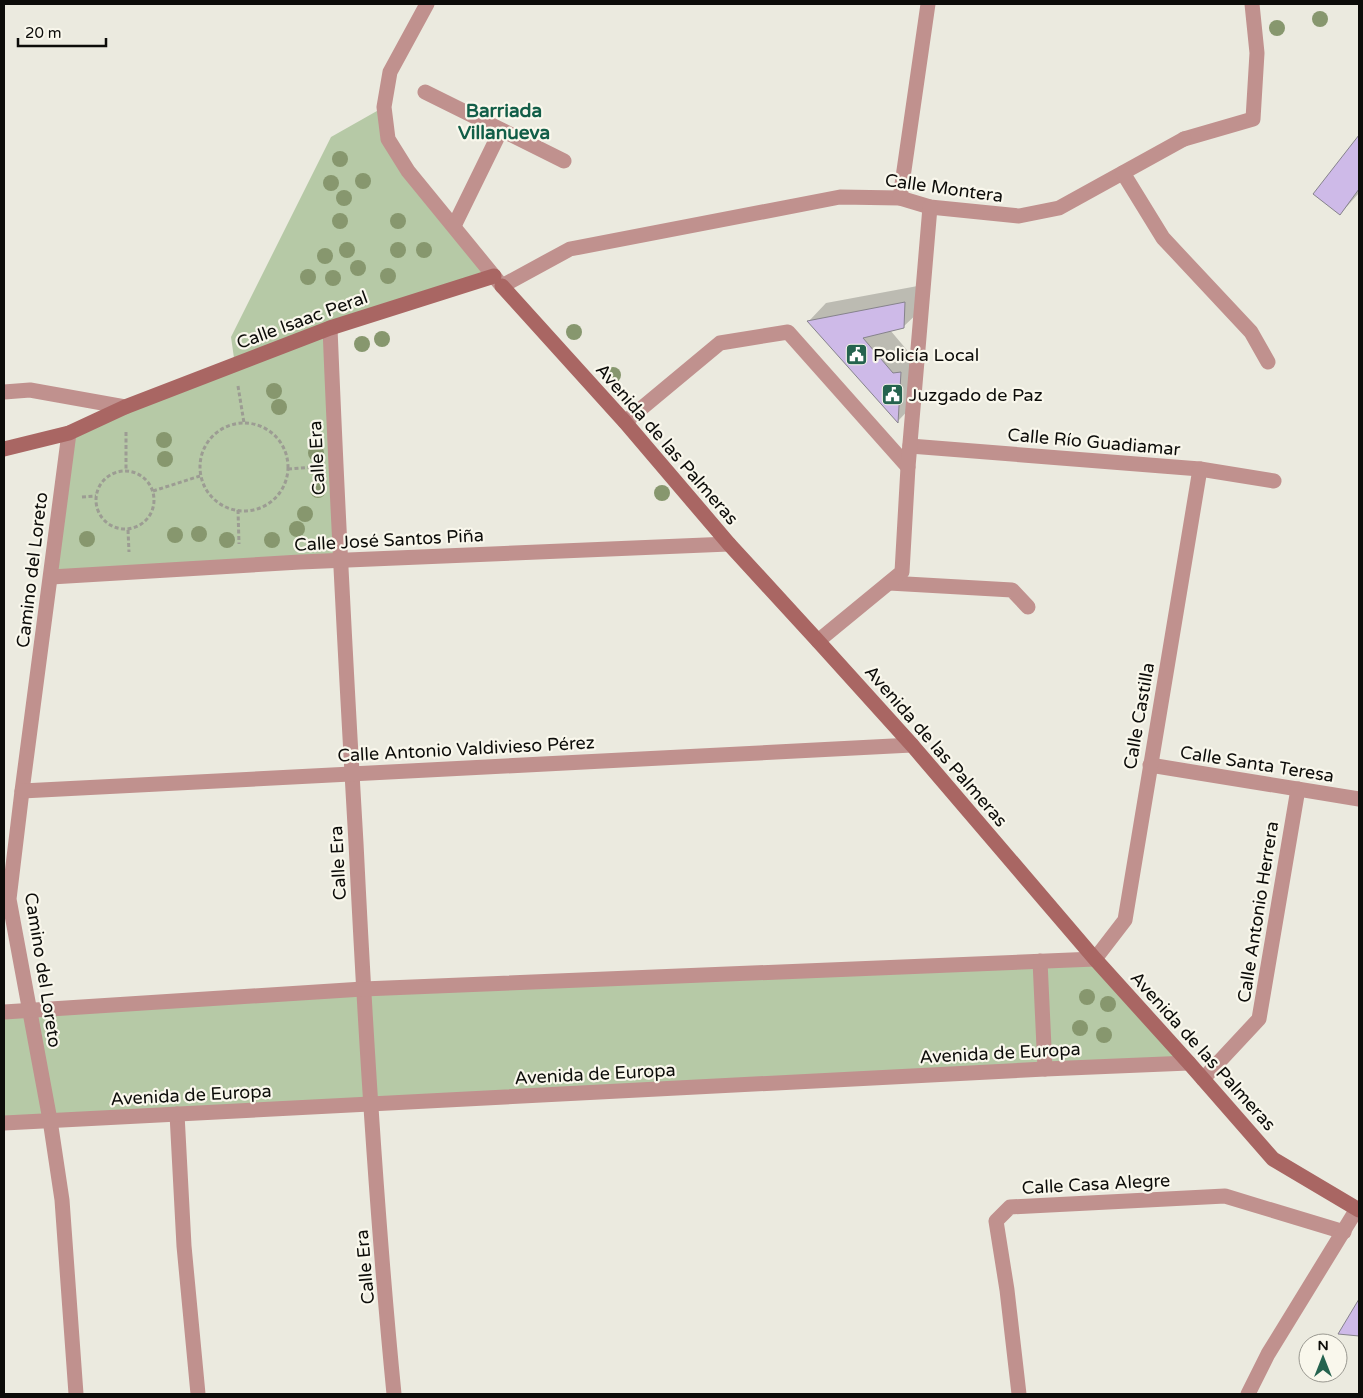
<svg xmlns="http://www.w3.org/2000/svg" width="1363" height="1398" font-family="'Varela Round',sans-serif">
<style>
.green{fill:#b6c9a6}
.shadow{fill:#0003}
.building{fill:#cebae8;stroke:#86838c}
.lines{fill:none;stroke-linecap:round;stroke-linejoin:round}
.path{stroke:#9c9c93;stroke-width:3;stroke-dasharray:4 2.5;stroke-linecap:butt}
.pedestrian{stroke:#c0918e;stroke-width:15}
.minor{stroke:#c0918e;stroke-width:15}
.secondary{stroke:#a96663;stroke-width:15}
.tree{fill:#87976e}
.labels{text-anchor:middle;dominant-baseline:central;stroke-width:4.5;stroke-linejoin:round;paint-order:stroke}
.street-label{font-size:18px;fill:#0c0c09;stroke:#f9f7ec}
.poi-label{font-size:18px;fill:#0c0c09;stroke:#f9f7ec;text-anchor:start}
.neighbourhood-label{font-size:19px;font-weight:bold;fill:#125e48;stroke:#f9f7ec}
</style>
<rect width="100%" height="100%" fill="#ebeadf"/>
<g class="green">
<path d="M384 107 388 139 494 276 330 328 340 561 51 577 69 433 235 365 231 337 331 137Z"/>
<path d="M1095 959 1189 1063 4 1123V1012Z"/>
</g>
<g class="shadow">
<path d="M1359 137V193L1340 214 1314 194Z"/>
<path d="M923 285 922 309 903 327 890 330 912 356 915 403 898 421 809 321 826 303Z"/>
</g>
<g class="building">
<path d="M1359 135V189L1340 215 1313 194Z"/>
<path d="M905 302 904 328 863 338 893 373 901 372 898 423 807 321Z"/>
<path d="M1359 1299V1336L1338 1334Z"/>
</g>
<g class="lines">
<g class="path">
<path d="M238 386 244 423"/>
<circle cx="244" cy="467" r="44"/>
<path d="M126 432V471"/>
<path d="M288 469 314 467"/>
<circle cx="125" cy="500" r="29"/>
<path d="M153 491 200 476"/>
<path d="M82 497 96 496"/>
<path d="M238 510 239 544"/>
<path d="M128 530 129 552"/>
</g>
<path class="pedestrian" d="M1184 139 1253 119 1257 53 1252 4"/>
<g class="minor">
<path d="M427 4 390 72 384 107 388 139 408 171 502 286 570 249 840 197 900 198 930 207 1019 216 1059 208 1184 139"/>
<path d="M425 92 564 161"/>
<path d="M1123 173 1163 238 1251 332 1268 362"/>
<path d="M900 198 928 4"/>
<path d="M454 226 501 130"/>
<path d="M330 328C337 500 346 671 356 843 365 1027 376 1211 394 1394"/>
<path d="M4 392 30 390 125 407"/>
<path d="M625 422 720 343 788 332 908 467"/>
<path d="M69 433 22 791 9 899 50 1120 62 1200 76 1394"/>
<path d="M910 446 1200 469 1274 481"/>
<path d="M51 577 300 562 729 544"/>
<path d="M889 583 1012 590 1028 607"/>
<path d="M818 641 902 572 908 467 930 207"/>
<path d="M1150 765 1359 799"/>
<path d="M22 791 912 745"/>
<path d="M1040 961 1045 1069"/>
<path d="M4 1012 363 989 1095 959 1125 920 1200 469"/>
<path d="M1203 1079 1259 1019 1298 789"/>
<path d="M177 1114 184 1246 198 1394"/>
<path d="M4 1123 1045 1069 1189 1063"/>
<path d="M1019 1394 1007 1290 996 1221 1010 1207 1225 1196 1344 1232"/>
<path d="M1248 1394 1268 1354 1357 1209"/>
</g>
<g class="secondary">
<path d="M502 286 625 422 729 544 818 641 912 745 1095 959 1189 1063 1273 1159 1359 1210"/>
<path d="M4 449 69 433 125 407 330 328 494 276"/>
</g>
</g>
<g class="tree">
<circle cx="1320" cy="19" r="8"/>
<circle cx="1277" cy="28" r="8"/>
<circle cx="340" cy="159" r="8"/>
<circle cx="363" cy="181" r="8"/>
<circle cx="331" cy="183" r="8"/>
<circle cx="344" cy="198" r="8"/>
<circle cx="340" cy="221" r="8"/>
<circle cx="398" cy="221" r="8"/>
<circle cx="347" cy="250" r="8"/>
<circle cx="398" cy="250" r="8"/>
<circle cx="424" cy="250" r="8"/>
<circle cx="325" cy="256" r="8"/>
<circle cx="358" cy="268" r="8"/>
<circle cx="388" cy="276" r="8"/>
<circle cx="308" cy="277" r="8"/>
<circle cx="333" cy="278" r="8"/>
<circle cx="574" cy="332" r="8"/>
<circle cx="382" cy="339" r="8"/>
<circle cx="362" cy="344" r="8"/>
<circle cx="613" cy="375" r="8"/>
<circle cx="274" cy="391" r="8"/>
<circle cx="279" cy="407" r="8"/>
<circle cx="164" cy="440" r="8"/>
<circle cx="316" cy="453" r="8"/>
<circle cx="165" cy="459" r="8"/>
<circle cx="318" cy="490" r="8"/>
<circle cx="662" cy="493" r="8"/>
<circle cx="305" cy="514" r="8"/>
<circle cx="297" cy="529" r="8"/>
<circle cx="199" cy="534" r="8"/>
<circle cx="175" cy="535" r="8"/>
<circle cx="87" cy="539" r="8"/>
<circle cx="227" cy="540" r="8"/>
<circle cx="272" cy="540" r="8"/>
<circle cx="1087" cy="997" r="8"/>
<circle cx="1108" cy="1004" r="8"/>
<circle cx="1080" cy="1028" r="8"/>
<circle cx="1104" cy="1035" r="8"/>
</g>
<defs>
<symbol id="civic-square" viewBox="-11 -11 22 22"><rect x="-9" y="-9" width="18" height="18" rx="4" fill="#25634f" stroke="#f9f7ec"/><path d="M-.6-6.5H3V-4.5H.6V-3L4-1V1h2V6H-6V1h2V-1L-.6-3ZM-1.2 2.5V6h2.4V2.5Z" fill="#fff"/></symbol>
</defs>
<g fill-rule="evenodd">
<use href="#civic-square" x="844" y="342" width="25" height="25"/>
<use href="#civic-square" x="880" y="382" width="25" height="25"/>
</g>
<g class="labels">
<g class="street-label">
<text transform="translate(944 188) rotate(8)">Calle Montera</text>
<text transform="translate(302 320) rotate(-20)">Calle Isaac Peral</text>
<text transform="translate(1094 442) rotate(5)">Calle Río Guadiamar</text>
<text transform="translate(667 444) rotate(49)">Avenida de las Palmeras</text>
<text transform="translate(317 458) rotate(-93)">Calle Era</text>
<text transform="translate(389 540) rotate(-3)">Calle José Santos Piña</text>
<text transform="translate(32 570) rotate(-83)">Camino del Loreto</text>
<text transform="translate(1139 716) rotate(-80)">Calle Castilla</text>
<text transform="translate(936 746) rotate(49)">Avenida de las Palmeras</text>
<text transform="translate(466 749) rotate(-3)">Calle Antonio Valdivieso Pérez</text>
<text transform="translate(1257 764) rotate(9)">Calle Santa Teresa</text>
<text transform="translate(338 863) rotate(-93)">Calle Era</text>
<text transform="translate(1258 912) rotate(-81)">Calle Antonio Herrera</text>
<text transform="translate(43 970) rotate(81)">Camino del Loreto</text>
<text transform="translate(1203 1051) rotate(48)">Avenida de las Palmeras</text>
<text transform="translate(1000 1053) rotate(-3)">Avenida de Europa</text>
<text transform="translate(595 1074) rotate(-3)">Avenida de Europa</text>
<text transform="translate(191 1095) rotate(-3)">Avenida de Europa</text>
<text transform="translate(1096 1184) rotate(-3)">Calle Casa Alegre</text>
<text transform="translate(365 1267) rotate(-95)">Calle Era</text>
</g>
<g class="poi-label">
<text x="873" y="355">Policía Local</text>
<text x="909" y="395">Juzgado de Paz</text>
</g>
<g class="neighbourhood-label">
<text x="504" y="111">Barriada<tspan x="504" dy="22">Villanueva</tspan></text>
</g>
</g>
<rect width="1363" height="1398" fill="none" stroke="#0c0c09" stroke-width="10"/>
<g transform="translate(1323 1358)"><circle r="24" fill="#f9f7ec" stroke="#9a9991"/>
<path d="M0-4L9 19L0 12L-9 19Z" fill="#25634f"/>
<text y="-8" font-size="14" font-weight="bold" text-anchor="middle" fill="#0c0c09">N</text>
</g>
<path d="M18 38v8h88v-8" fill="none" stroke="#0c0c09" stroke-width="2.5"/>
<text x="25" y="38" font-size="15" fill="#0c0c09" stroke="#f9f7ec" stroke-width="4" paint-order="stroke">20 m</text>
</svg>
